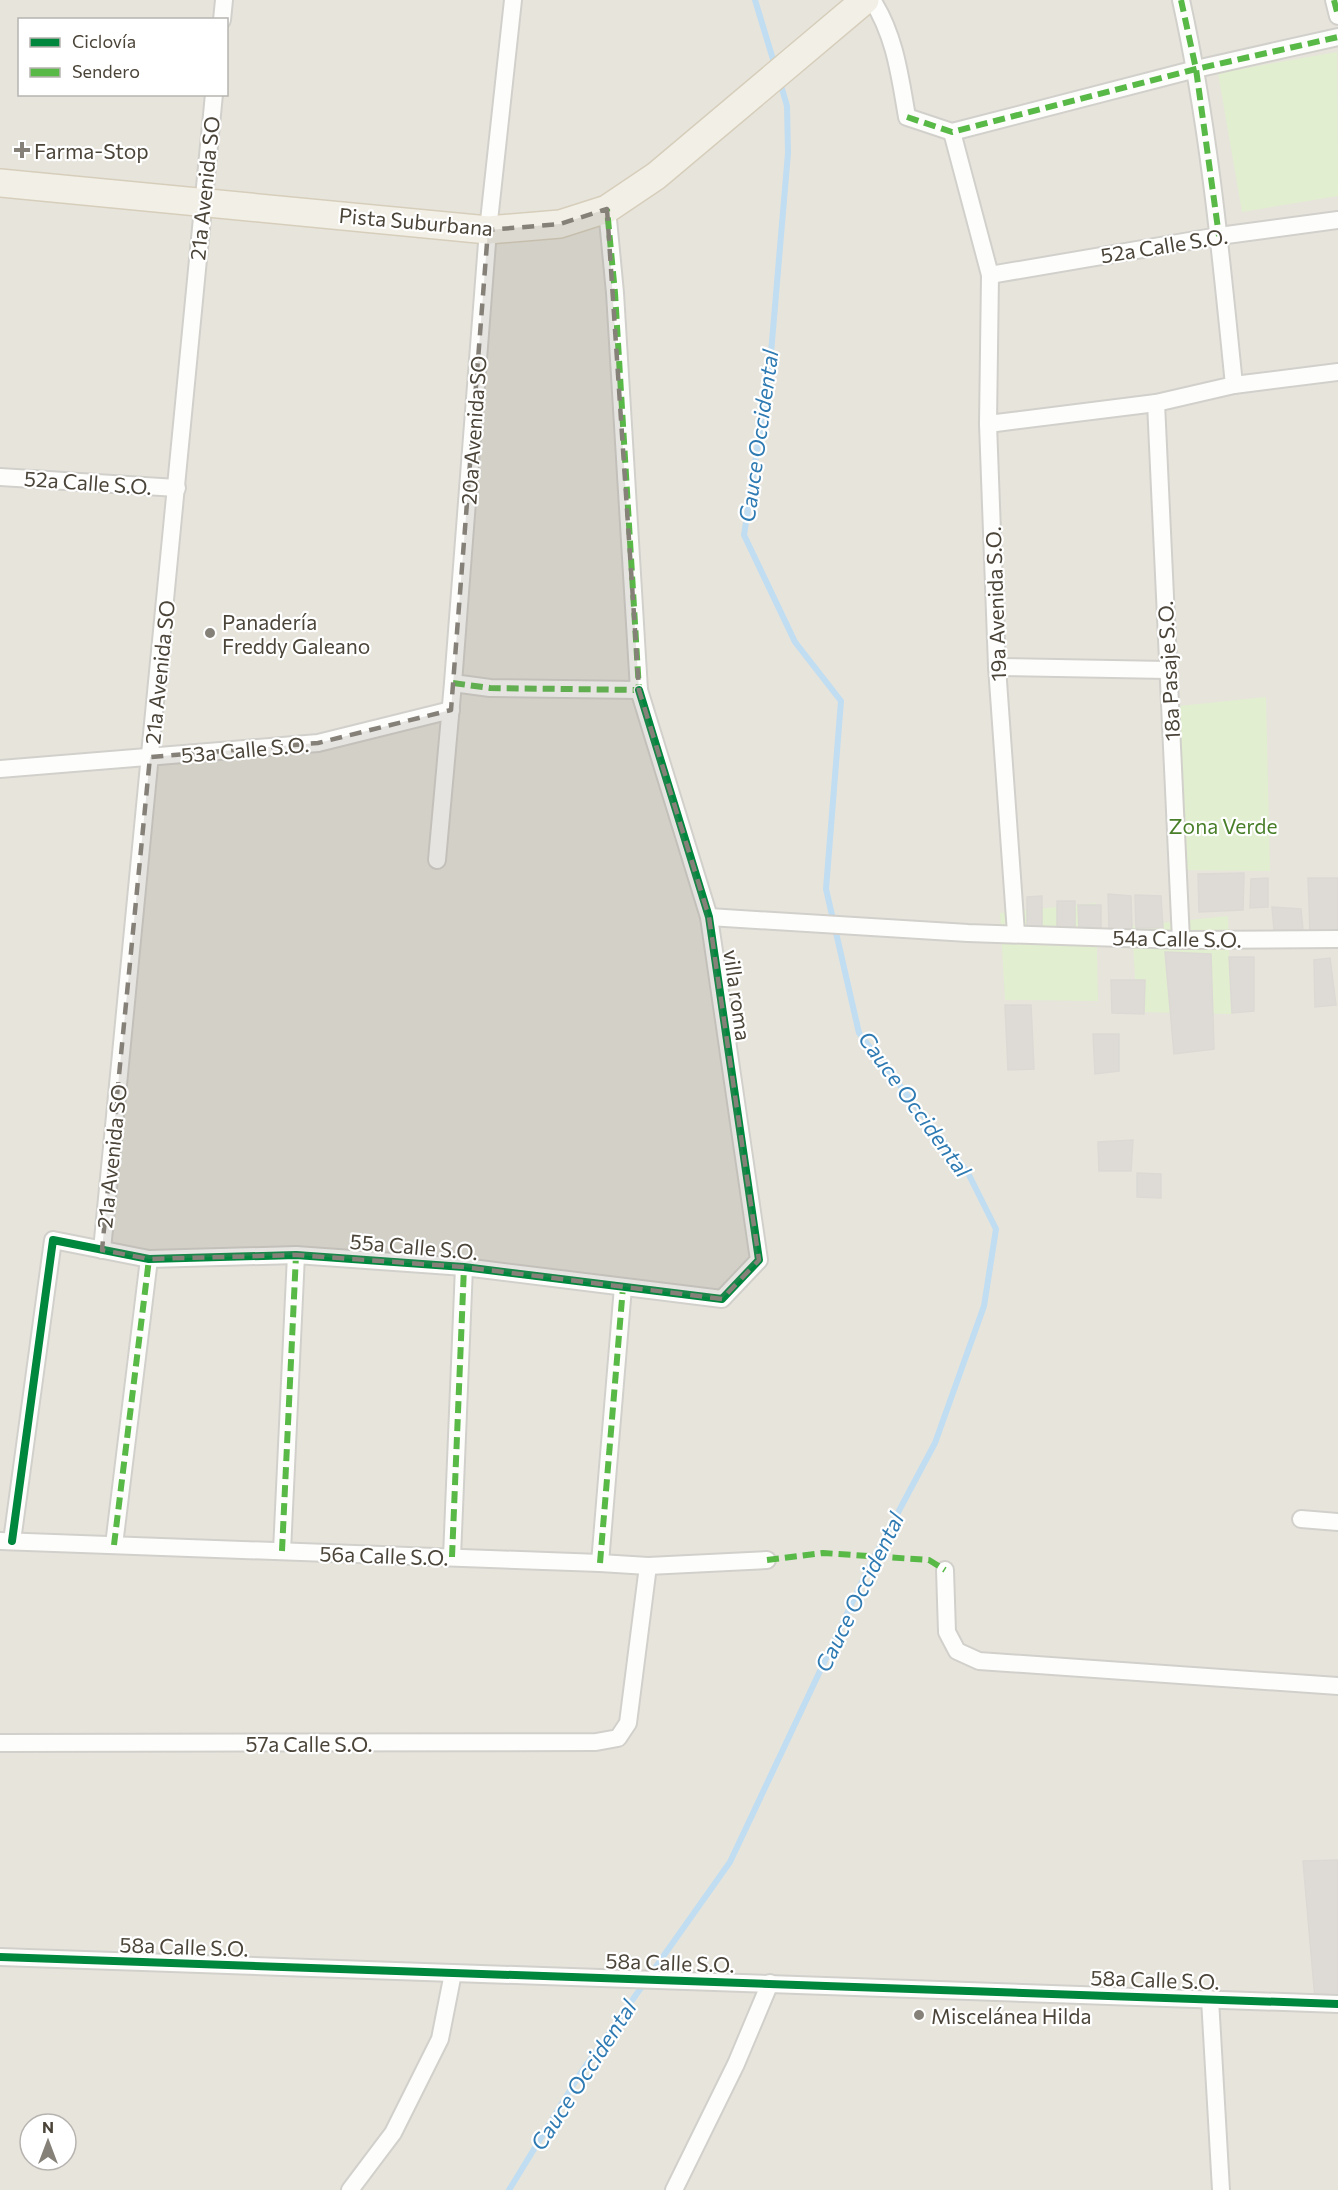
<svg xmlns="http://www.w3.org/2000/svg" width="1338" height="2190" font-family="Commissioner,sans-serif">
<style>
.residential{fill:#e7e4dc;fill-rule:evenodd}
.green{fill:#e1eecf}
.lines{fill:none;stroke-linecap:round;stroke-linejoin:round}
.stream{stroke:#c0ddf1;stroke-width:6}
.building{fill:#dedbd6;stroke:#dcd9d4;stroke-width:1.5}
.minor-casing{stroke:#d2d0cb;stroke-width:20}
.primary-casing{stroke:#d6cebb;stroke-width:30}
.minor{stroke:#fdfdfc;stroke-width:16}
.primary{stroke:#f2efe6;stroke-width:27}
.quiet{stroke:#58b947;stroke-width:6;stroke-dasharray:12 6;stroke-linecap:butt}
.cycleway-casing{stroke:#fff;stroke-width:11}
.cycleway{stroke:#00873e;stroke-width:8}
.marked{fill:#868178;fill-opacity:0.2;stroke:#868178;stroke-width:4.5;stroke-dasharray:12 8;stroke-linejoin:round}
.poi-dot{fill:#868178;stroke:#fff;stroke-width:2}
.labels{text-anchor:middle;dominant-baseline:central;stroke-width:4.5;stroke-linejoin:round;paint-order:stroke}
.poi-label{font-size:21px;fill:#4b4439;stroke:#fff;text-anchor:start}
.street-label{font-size:21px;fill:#4b4439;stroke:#fff}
.park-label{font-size:21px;fill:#4a7f2a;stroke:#fff}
.water-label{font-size:22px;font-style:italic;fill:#2e7ab2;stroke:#fff}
</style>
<rect width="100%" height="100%" fill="#f4f2ee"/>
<path class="residential" d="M0 0H1338V2190H0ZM20 20H226V94H20ZM30 2124H66V2160H30Z"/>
<g class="green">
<path d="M1337 52 1338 196 1242 212 1218 73Z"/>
<path d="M1266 697 1270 871 1176 870 1169 707Z"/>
<path d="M1096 903 1098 1001 1005 1000 1000 913Z"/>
<path d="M1228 916 1231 1014 1137 1012 1132 926Z"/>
</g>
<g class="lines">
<g class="stream">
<path d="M755 0 775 66"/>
<path d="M509 2190 580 2074 730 1862 869 1567 935 1443 984 1306 996 1229 968 1173 859 1033 826 889 841 701 795 642 744 535 770 365 788 153 787 106 780 82"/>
</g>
</g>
<g class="building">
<path d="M1244 873 1243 910 1199 912 1198 874Z"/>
<path d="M1268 878V907L1250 908 1251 879Z"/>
<path d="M1308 878H1338V933H1310Z"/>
<path d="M1108 894 1131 896 1132 929H1109Z"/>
<path d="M1135 895 1161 896 1163 928H1136Z"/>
<path d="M1042 896V929H1027V897Z"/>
<rect x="1057" y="901" width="18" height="28"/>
<path d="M1078 905H1101V931H1079Z"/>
<path d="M1272 907 1301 909 1303 930H1274Z"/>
<path d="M1165 952 1211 954 1214 1049 1174 1054Z"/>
<path d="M1229 957H1254V1011L1232 1013Z"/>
<path d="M1330 958 1336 1005 1315 1007 1314 960Z"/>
<path d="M1111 980H1145L1144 1014 1112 1013Z"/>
<path d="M1005 1005H1031L1034 1069 1008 1070Z"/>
<path d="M1093 1034H1119V1071L1095 1074Z"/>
<path d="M1133 1140 1131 1171H1099L1098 1142Z"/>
<path d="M1137 1173 1161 1174V1198L1137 1197Z"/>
<path d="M1338 1860V1999H1315L1303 1861Z"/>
</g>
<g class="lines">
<defs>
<g id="minor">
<path d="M872 0C895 35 900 77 907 117L952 132 1196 69 1338 37"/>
<path d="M1181 0C1209 126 1221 256 1234 385"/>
<path d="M1334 0 1338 16"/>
<path d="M222 20 224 0"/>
<path d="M952 132 990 275 988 424 997 667 1016 933"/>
<path d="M990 275 1219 236 1338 220"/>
<path d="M1156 403 1181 940"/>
<path d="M988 424 1156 403 1234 385 1338 372"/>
<path d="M0 477 177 488"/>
<path d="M997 667 1167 670"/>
<path d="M453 683 490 688 639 690 615 293 607 209"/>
<path d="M0 769 318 743 451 710"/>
<path d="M437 860 453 683 488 230 513 0"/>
<path d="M709 917 968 933 1181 940 1338 939"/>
<path d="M102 1250 214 94"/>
<path d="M1301 1519 1338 1522"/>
<path d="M0 1541 600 1563 648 1566 767 1560"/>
<path d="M12 1541 53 1240 149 1259 296 1255 464 1267 722 1299 759 1260 709 917 639 690"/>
<path d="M114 1545 149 1259"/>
<path d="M282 1551 296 1255"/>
<path d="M452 1557 464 1267"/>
<path d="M600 1563 623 1287"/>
<path d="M945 1570 947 1632 957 1651 979 1661 1338 1686"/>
<path d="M0 1743 596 1742 618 1738 628 1723 648 1566"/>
<path d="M0 1957 1338 2004"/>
<path d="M1210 1999 1221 2190"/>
<path d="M350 2190 393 2133 440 2039 453 1973"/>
<path d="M674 2190 736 2064 770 1983"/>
</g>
<path id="primary" d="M0 183 488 230 560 224 607 209 656 176 865 0"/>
</defs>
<use href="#minor" class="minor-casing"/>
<use href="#primary" class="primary-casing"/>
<use href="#minor" class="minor"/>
<use href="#primary" class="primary"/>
<g class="quiet">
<path d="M1181 0 1196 69 1219 236"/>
<path d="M1334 0 1338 16"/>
<path d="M907 117 952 132 1196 69 1338 37"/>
<path d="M453 683 490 688 639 690 615 293 607 209"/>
<path d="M114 1545 149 1259"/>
<path d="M282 1551 296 1255"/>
<path d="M452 1557 464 1267"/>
<path d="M767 1560 823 1553 929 1560 945 1570"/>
<path d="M600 1563 623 1287"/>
</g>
<defs>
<g id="cycleway">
<path d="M12 1541 53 1240 149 1259 296 1255 464 1267 722 1299 759 1260 709 917 639 690"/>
<path d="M0 1957 1338 2004"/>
</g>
</defs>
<use href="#cycleway" class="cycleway-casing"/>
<use href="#cycleway" class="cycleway"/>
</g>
<path class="marked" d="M607 209 639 690 709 917 759 1260 722 1299 464 1267 296 1255 149 1259 102 1250 150 757 318 743 451 710 488 230 560 224Z"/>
<g class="poi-dot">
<path d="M19 141h6v6h6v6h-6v6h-6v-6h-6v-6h6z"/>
<circle cx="210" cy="633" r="6"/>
<circle cx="919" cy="2015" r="6"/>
</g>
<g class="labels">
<g class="poi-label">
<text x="34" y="150">Farma-Stop</text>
<text x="222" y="621">Panadería<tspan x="222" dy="24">Freddy Galeano</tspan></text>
<text x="931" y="2015">Miscelánea Hilda</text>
</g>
<g class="street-label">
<text transform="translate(204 188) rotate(-84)">21a Avenida SO</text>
<text transform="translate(416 221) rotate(5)">Pista Suburbana</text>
<text transform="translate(1164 245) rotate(-9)">52a Calle S.O.</text>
<text transform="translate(473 430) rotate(-86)">20a Avenida SO</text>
<text transform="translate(88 482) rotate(4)">52a Calle S.O.</text>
<text transform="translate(995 604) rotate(-92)">19a Avenida S.O.</text>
<text transform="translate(1168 671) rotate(-93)">18a Pasaje S.O.</text>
<text transform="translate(159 672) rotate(-84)">21a Avenida SO</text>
<text transform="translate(245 749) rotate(-5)">53a Calle S.O.</text>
<text transform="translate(1177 938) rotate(1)">54a Calle S.O.</text>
<text transform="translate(738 995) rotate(82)">villa roma</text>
<text transform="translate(111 1156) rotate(-84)">21a Avenida SO</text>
<text transform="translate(414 1246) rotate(5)">55a Calle S.O.</text>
<text transform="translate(384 1555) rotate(2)">56a Calle S.O.</text>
<text x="309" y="1743">57a Calle S.O.</text>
<text transform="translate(184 1946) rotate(2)">58a Calle S.O.</text>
<text transform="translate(670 1962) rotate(2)">58a Calle S.O.</text>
<text transform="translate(1155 1979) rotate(2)">58a Calle S.O.</text>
</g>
<g class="park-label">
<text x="1223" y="825">Zona Verde</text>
</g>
<g class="water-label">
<text transform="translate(758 436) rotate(-82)">Cauce Occidental</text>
<text transform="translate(915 1104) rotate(54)">Cauce Occidental</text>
<text transform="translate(859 1592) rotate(-64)">Cauce Occidental</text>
<text transform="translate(583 2075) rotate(-57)">Cauce Occidental</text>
</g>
</g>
<rect x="18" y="18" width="210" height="78" fill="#ffffff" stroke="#b7b4b0" stroke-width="1.5"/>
<rect x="30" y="38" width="30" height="9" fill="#00873e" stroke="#b7b4b0" stroke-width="1.5"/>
<text x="72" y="48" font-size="18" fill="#4b4439">Ciclovía</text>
<rect x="30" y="68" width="30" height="9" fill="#58b947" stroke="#b7b4b0" stroke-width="1.5"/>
<text x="72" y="78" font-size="18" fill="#4b4439">Sendero</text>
<g transform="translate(48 2142)"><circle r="28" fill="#ffffff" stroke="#b7b4b0" stroke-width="1.5"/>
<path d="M0-4.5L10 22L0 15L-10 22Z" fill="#868178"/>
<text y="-9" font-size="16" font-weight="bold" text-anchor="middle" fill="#4b4439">N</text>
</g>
</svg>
